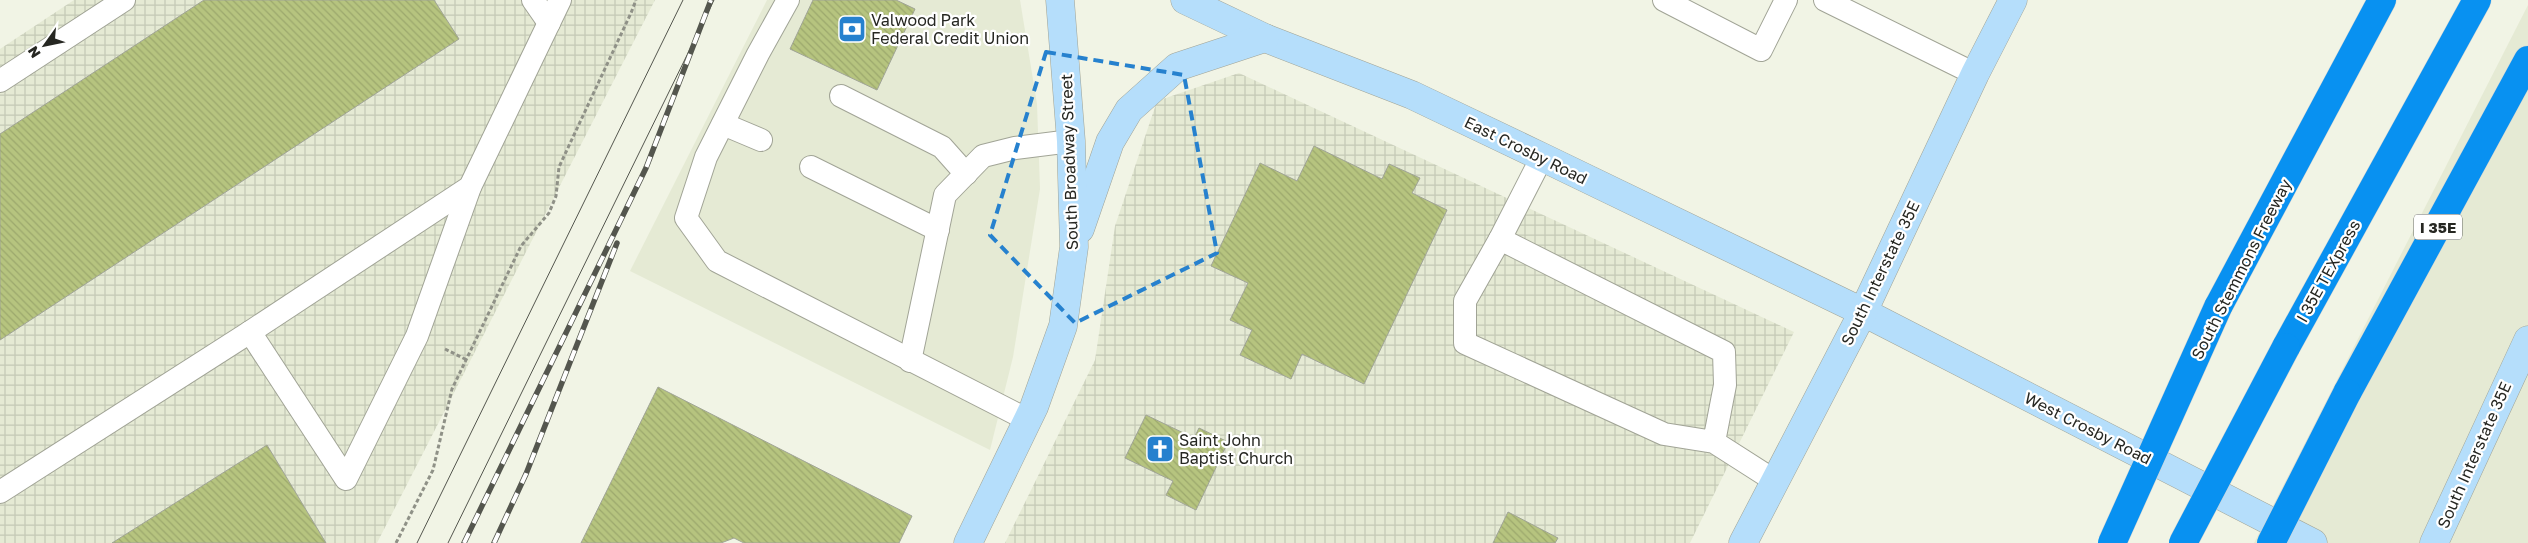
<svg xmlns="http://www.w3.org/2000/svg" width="2528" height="543" font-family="'Golos Text',sans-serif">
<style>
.built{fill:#e5ead4}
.industrial{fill:url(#industrial-grid)}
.building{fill:url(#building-back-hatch);stroke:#a0a496}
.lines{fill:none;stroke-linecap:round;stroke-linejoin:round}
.lane-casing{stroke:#a1a496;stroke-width:24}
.secondary-casing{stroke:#a1a496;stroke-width:29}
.highway-casing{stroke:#d4d4d3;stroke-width:29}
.path{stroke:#8f9187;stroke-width:3;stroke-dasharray:4 2.5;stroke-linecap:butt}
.lane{stroke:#fff;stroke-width:22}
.secondary{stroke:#b5defb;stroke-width:28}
.highway{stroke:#0891f1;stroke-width:28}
.tram{stroke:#54564e;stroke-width:1}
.rail-casing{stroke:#54564e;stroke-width:5.5}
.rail{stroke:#fff;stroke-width:4;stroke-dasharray:11;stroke-linecap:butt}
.highway-bridge-casing{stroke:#d4d4d3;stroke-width:29;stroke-linecap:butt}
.highway-bridge{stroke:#0891f1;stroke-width:28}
.marked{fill:none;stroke:#2681ce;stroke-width:4;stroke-dasharray:10 6;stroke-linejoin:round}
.labels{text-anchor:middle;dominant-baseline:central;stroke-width:4.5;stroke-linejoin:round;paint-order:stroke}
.shield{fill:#fff;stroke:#676864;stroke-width:1}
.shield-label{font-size:15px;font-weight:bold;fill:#262722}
.poi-label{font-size:16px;fill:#262722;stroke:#fff;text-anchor:start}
.street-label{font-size:16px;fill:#262722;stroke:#fff}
</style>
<defs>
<pattern id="industrial-grid" width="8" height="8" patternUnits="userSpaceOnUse" patternTransform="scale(1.25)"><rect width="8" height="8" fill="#e5ead4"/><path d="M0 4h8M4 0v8" fill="none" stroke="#c4c9b6"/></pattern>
<pattern id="building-back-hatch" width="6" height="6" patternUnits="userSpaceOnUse" patternTransform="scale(1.25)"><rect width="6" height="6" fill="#b6c47f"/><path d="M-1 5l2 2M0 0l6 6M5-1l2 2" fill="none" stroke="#9ca86d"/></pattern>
</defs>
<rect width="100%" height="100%" fill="#f1f4e5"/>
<g class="built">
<path d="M767 0H1020L1037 104 1040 189 1013 357 990 450 630 271Z"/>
<path d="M2528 5V543H2254Z"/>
</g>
<g class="industrial">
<path d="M74 0H655L377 543H0V49Z"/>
<path d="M1239 73 1794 332 1690 543H1005L1095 360 1115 226 1157 101Z"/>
</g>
<g class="building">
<path d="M204 0H434L459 39 0 340V134Z"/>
<path d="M813 0H896L915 9 877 90 790 49Z"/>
<path d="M1314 146 1382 179 1389 164 1420 178 1412 193 1447 210 1364 384 1302 354 1291 379 1240 355 1252 330 1230 320 1248 283 1211 266 1260 163 1297 181Z"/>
<path d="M658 387 912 516 899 543H744L734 538 721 543H581Z"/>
<path d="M1146 415 1194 438 1199 428 1228 442 1196 510 1166 495 1173 481 1125 458Z"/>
<path d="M267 445 326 543H112Z"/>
<path d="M1508 512 1558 538 1555 543H1493Z"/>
</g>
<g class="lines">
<defs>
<g id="lane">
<path d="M533 0 549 23"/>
<path d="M788 0 758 54 706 157 686 218 717 261 1028 420"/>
<path d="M1664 0 1761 50 1786 0"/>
<path d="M1825 0 1975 74"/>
<path d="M0 81 124 0"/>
<path d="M841 96 942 147 966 174"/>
<path d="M723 124 761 140"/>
<path d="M811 167 938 230"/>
<path d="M1500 239 1542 157"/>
<path d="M250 332 346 479 417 336 470 187"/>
<path d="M910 361 945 195 983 156 1015 148 1071 141"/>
<path d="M1714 442 1725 385 1724 352 1500 239 1465 301V343L1664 434 1714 442 1775 481"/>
<path d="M0 492 250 332 470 187 560 0"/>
</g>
<g id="secondary">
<path d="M1185 0 1265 38 1412 95 1542 157 1863 312 2313 543"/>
<path d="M1080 229 1110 142 1129 110 1177 67 1265 38"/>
<path d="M968 543 1034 407 1063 326 1074 247 1071 141 1060 0"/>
<path d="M1743 543 1863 312 1975 74 2013 0"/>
<path d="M2434 543 2528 340"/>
</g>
<g id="highway">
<path d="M2218 307 2382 0"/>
<path d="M2286 347 2477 0"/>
<path d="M2347 393 2528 60"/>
</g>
</defs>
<use href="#lane" class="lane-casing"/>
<use href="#secondary" class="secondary-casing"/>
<use href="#highway" class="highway-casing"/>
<g class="path">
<path d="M445 349 467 360"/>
<path d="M396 543 433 470 452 389 521 246 549 213 556 196 559 167 631 13 636 0"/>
</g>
<use href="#lane" class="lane"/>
<use href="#secondary" class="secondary"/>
<use href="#highway" class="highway"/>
<g class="tram">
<path d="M417 543 683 0"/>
<path d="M448 543 714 0"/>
</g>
<defs>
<g id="rail">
<path d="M464 543 646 168 711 0"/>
<path d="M494 543 526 474 617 243"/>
</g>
</defs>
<use href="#rail" class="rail-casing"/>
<use href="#rail" class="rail"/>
<defs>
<g id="highway-bridge">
<path d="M2112 543 2218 307"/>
<path d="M2183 543 2286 347"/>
<path d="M2271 543 2347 393"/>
</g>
</defs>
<use href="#highway-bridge" class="highway-bridge-casing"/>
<use href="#highway-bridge" class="highway-bridge"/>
</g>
<path class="marked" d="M1046 52 1184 75 1217 253 1075 323 990 235Z"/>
<defs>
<symbol id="bank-square" viewBox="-11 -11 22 22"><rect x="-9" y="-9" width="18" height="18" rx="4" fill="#2681ce" stroke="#fff"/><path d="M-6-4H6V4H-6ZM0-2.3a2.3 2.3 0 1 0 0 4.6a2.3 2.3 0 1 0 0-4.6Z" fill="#fff"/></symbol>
<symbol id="church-square" viewBox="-11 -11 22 22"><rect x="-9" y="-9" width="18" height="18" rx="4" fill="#2681ce" stroke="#fff"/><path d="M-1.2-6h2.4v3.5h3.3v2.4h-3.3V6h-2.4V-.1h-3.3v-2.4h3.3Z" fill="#fff"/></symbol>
</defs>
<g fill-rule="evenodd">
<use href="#bank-square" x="836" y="13" width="32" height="32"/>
<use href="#church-square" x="1144" y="433" width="32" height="32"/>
</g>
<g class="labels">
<rect class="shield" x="2414" y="214.5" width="48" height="25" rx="4"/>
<g class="shield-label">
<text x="2438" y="227">I 35E</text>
</g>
<g class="poi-label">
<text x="871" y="20">Valwood Park<tspan x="871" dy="18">Federal Credit Union</tspan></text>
<text x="1179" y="440">Saint John<tspan x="1179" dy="18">Baptist Church</tspan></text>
</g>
<g class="street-label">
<text transform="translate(1526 150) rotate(26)">East Crosby Road</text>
<text transform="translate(1069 162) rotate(-92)">South Broadway Street</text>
<text transform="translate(2241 269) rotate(-63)">South Stemmons Freeway</text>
<text transform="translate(2328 271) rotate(-61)">I 35E TEXpress</text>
<text transform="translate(1880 273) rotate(-64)">South Interstate 35E</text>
<text transform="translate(2088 428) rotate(27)">West Crosby Road</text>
<text transform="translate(2474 455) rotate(-66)">South Interstate 35E</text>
</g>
</g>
<g transform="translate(45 45) rotate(237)" stroke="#ffffff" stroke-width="4" paint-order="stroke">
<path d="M0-4L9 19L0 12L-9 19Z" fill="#262722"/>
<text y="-8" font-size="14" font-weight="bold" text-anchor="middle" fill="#262722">N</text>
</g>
</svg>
